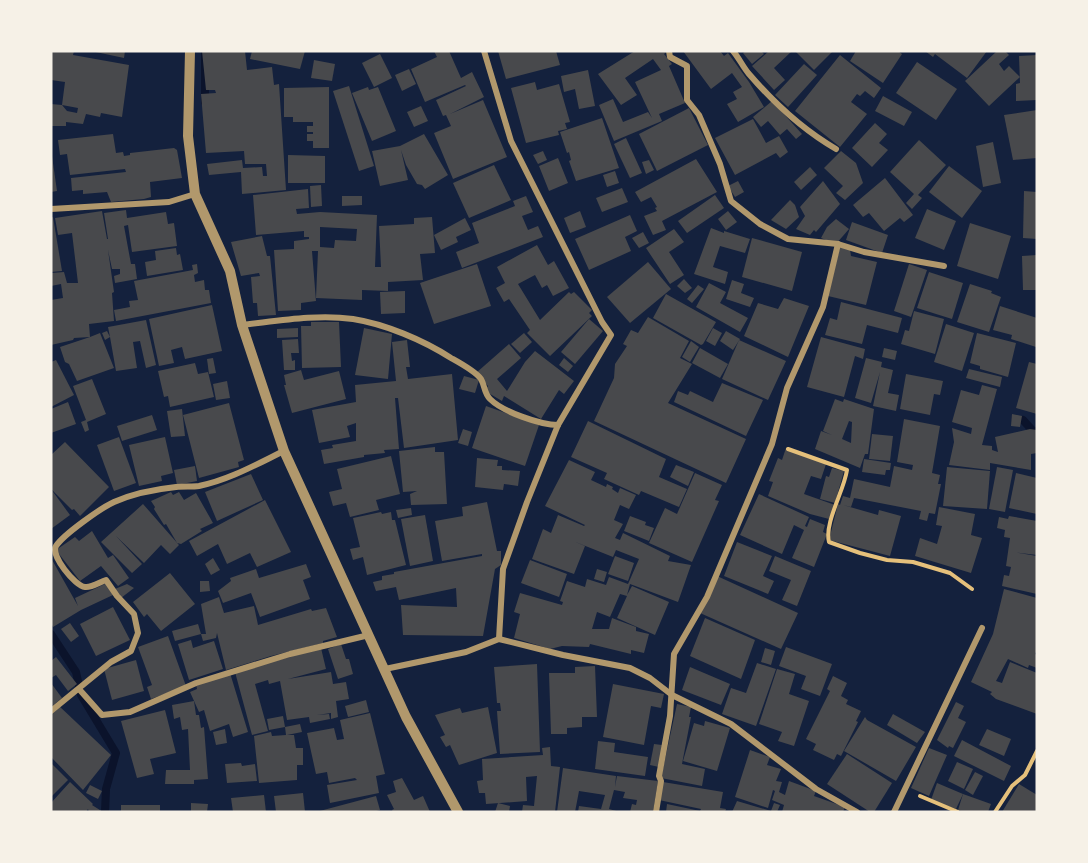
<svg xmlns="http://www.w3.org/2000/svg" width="1088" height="863" font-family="Figtree,sans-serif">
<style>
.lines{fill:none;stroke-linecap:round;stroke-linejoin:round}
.stream{stroke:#0b132b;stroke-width:8}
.building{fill:#48494c;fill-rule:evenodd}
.path{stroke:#e5c07b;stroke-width:4}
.minor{stroke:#b1986c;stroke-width:6}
.tertiary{stroke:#b1986c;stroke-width:10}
</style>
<rect width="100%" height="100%" fill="#14213d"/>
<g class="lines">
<g class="stream">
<path d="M205 51V102"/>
<path d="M1023 420 1033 431H1037"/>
<path d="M51 634 76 672 81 695 116 753 106 789 105 812"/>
</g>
</g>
<g class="building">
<path d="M51 51H74L73 55 129 65 122 117 101 113 100 117 86 114 83 124 66 122V126H51V104L62 105 67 111 77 113 78 108 62 105 65 82 51 80Z"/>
<path d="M91 51H125L124 58Z"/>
<path d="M202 51H245L247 70 272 67 274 85 279 84 286 190 242 194 241 172 209 175 207 164 242 160 243 168 262 167 263 176H267L266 164H245L244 151 206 153 201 94 216 93 215 90H206Z"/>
<path d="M252 51H305L300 69 250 59Z"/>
<path d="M434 51H449L461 78 472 72 484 97 450 114 483 100 507 157 453 179 434 133 451 126 446 115 443 116 436 100 466 86 465 85 425 102 411 69 437 57Z"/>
<path d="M498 51H556L560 65 506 79Z"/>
<path d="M635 51H668L664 54 672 64 669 66 685 103 659 114 662 121 614 141 599 105 613 99 623 122 648 112 652 118 635 82 661 70 653 59 625 78 637 95 621 105 598 74Z"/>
<path d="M683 51H720L724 56 728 53 749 82 764 107 738 122 727 104 737 99 733 92 742 87 732 73 711 89Z"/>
<path d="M746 51H761L764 54 752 64 743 53Z"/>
<path d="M769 51H792L774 68 785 80 774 90 752 66Z"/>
<path d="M795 51H833L814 70Z"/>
<path d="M856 51H898L902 54 883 83 850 61Z"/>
<path d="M925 51H987L967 78 935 54 933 57Z"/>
<path d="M997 51H1005L1009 55 999 64 1004 71 1009 66 1020 77 989 106 965 81Z"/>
<path d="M380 54 392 78 374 87 362 63Z"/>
<path d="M840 55 881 88 874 98 865 91 860 96 857 94 851 102 867 114 840 147 795 111Z"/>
<path d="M1037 55V100L1016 101V84L1020 83 1019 56Z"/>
<path d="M314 60 335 64 332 81 311 78Z"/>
<path d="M917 62 957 89 936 120 896 93Z"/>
<path d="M804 64 817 75 788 107 775 95Z"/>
<path d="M409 69 416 84 402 91 395 75Z"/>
<path d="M588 70 595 106 579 109 575 89 564 92 561 76Z"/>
<path d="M535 82 537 90 559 84 570 122 565 123 567 129 558 131 559 135 526 143 511 88Z"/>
<path d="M349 86 374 166 359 171 333 91Z"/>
<path d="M329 87V148H313V141H307V134H313V132H307V126H313V122H293V117H284V88Z"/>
<path d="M368 87 369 90 378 87 396 131 372 141 352 93Z"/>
<path d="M883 96 912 112 904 126 875 111Z"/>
<path d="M772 101 802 134 796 139 787 129 780 135 768 121 761 127 753 117Z"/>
<path d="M421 106 428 121 414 127 407 112Z"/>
<path d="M689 108 708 145 657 171 639 134Z"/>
<path d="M1037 110V158L1013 160 1004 115Z"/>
<path d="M602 118 619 168 576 181 569 161 571 160 569 152 567 153 560 132Z"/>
<path d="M753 119 766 143 779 136 788 152 780 158 776 153 735 175 715 138Z"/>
<path d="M875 123 887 134 879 143 888 150 872 167 852 148Z"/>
<path d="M113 134 116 153 123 152 124 156 130 155V153L174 148 177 150 182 178 150 182 151 197 144 199 111 202 107 192 83 194V190L72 191 71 178 126 172 125 169 70 175 67 154 60 155 58 140Z"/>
<path d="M424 134 448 175 425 189 422 185 417 184 406 165 401 150 408 180 380 186 372 151 400 146Z"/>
<path d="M626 138 642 173 630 178 614 144Z"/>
<path d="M919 140 946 165 918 195 922 198 912 209 906 203 914 194 890 172Z"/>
<path d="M993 142 1001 183 983 187 976 146Z"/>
<path d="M543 151 547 160 538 164 533 155Z"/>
<path d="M841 151 856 163 863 183 845 200 836 193 843 186 824 168Z"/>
<path d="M288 155 325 156V183H288Z"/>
<path d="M52 156 57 191 51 192V157Z"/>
<path d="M558 158 568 183 549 191 539 166Z"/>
<path d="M696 159 717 192 662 221 666 230 653 235 644 216 657 211 655 208 657 207 651 197 641 202 635 192Z"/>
<path d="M649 160 654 170 646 174 642 162Z"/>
<path d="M494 165 511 200 469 218 453 183Z"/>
<path d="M949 166 982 191 962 218 929 192Z"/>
<path d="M810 167 817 175 801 190 794 182Z"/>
<path d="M615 171 619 183 607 187 603 175Z"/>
<path d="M885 178 913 215 904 222 900 218 884 231 869 213 863 217 853 205Z"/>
<path d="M738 181 744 192 735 197 728 186Z"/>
<path d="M823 181 840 204 816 232 814 230 810 235 796 229 805 216 800 207Z"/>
<path d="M321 185 322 206 311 207 310 186Z"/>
<path d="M622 188 628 202 602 212 596 198Z"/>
<path d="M308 189 309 208 296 209 297 214 320 212 377 215 375 267H381L379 226 414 224V218L432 217 435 253 420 254 423 280 388 282V291L362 290V300L316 298 318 251H312L316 301 301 303V310L278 311 274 250 294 249V241L309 239V237H304V231L256 235 253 195ZM320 227 357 229 356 241 335 240 334 248 320 247Z"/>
<path d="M1024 191 1037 192V239L1023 238Z"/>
<path d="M715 195 724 208 687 233 678 221Z"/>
<path d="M342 196H362V205L342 206Z"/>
<path d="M526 196 533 212 522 216 528 230 538 226 543 237 462 268 456 252 479 243 472 223 515 206 513 201Z"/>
<path d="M790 200 795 205 799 217 786 229 771 220Z"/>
<path d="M927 209 956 221 944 250 915 238Z"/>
<path d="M126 210 127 218 166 212 168 224 174 223 177 246 132 252 128 225 124 226 131 264H135L137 279 115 283 114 276 120 274V269H112L108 250 114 292 112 293 114 321 89 324 90 337 100 333 114 368 77 381 69 364 65 362 60 347 90 337 74 338 73 340 51 345V300L63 298 61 284 51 286V273L64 272 67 283H78L72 233 58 235 55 218 102 211 107 239H108L104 213Z"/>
<path d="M580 211 586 227 570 233 564 218Z"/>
<path d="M728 211 737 222 726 230 718 219Z"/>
<path d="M630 215 637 231 625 237 631 251 589 270 575 239Z"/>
<path d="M53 217 62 271 51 272V218Z"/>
<path d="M465 218 471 230 456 237 458 242 441 250 434 235Z"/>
<path d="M836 219 849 229 836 244 821 238 827 227Z"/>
<path d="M852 222 888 235 882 253 846 240Z"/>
<path d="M970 223 1011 236 998 279 957 266Z"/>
<path d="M711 228 724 233V231L750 239 745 253 720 246 713 267 728 272 725 284 694 274Z"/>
<path d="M674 229 684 242 669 252 684 275 670 284 646 248Z"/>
<path d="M643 232 649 243 639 248 632 238Z"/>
<path d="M262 236 267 256H270L276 315 258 316 257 303H253L251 277 260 276 259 273 241 276 231 242Z"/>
<path d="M752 238 802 252 792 291 742 277Z"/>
<path d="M537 245 548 265 554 261 569 288 553 296 547 285 542 288 535 275 518 284 540 320 569 292 571 294 574 292 592 310 589 313 592 316 550 356 527 333 530 330 509 299 504 302 496 288 505 283 497 267Z"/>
<path d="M840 247 850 249 851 256 877 262 866 305 828 296Z"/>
<path d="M176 248 177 255 180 254 183 270 147 276 145 262 156 260 155 251Z"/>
<path d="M1037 255V290H1023L1022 256Z"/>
<path d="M648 262 671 289 630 323 607 297Z"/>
<path d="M197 264 198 273 194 275 195 282 204 280 205 290H209L211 303 116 321 114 310 130 307 129 301 138 300 134 281 193 270 192 265Z"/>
<path d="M477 264 491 306 434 324 420 283Z"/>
<path d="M909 264 927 270 911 317 894 311Z"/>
<path d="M929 272 963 283 952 319 917 308Z"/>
<path d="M684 279 692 288 685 293 677 286Z"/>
<path d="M732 280 744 284 741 293 754 298 750 307 726 299Z"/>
<path d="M709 283 726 292 720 303 748 318 740 332 696 307Z"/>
<path d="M970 284 992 291 991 293 1001 297 989 332 957 322Z"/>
<path d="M698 285 704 289 692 303 687 299Z"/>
<path d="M405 291V313L381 314 380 292Z"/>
<path d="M666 294 716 322 703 344 701 345 653 318Z"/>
<path d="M784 298 809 306 788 357 744 336 758 303 778 309Z"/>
<path d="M841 302 902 318 898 333 867 325 862 344 825 335 830 318 837 320Z"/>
<path d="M212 305 222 351 185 359 182 347 171 350 174 363 159 366 149 319Z"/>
<path d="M1000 306 1037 318 1036 347 1011 339 1012 335 993 330Z"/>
<path d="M914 311 944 319 935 354 901 344 905 330 909 331Z"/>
<path d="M648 317 689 341 680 358 692 364 668 403 746 439 726 483 594 421 614 378 615 364 627 346 623 344 631 330 638 333Z"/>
<path d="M589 319 603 331 575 364 561 352Z"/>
<path d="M146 320 156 365 146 368 140 341 133 342 137 368 116 371 110 337 105 340 102 333 107 331 110 337 108 327Z"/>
<path d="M311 322H339L341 367 302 368 301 326H311Z"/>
<path d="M946 324 974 333 962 371 934 362Z"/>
<path d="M298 328V337L277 338V329Z"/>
<path d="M364 328 392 334 388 379 355 375Z"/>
<path d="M713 328 722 333 715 346 706 341Z"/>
<path d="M726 331 740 339 733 350 720 341Z"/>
<path d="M524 333 532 342 520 353 511 344Z"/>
<path d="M977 333 1016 343 1008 377 980 369V366L970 363Z"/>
<path d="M821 337 865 349 863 359 855 356 844 397 807 387Z"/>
<path d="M298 339 299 353H291L292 361 295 360V370H284L282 340Z"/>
<path d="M407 340 410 367H406L408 379 452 374 458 440 404 448 398 398H395L399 449 384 450 385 453 364 455V457L324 464 321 450 333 448 332 445 356 441V423L347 426 350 437 319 443 312 410 356 402 355 385 396 381 392 342Z"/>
<path d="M739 340 786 361 768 400 722 379Z"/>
<path d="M691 341 699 347 690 362 682 357Z"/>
<path d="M509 344 521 358 497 379 507 391 525 362 535 351 574 381 564 394 559 390 541 419 504 396 502 401 485 391 488 386 476 373Z"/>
<path d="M700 348 728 364 720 378 692 363Z"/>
<path d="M884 348 897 351 895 360 882 357Z"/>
<path d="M213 358 216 373 209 374 207 359Z"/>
<path d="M564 358 573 366 568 372 559 365Z"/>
<path d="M866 358 882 362 881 367 893 370 888 393 899 395 896 411 873 406 880 372 871 403 855 398Z"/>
<path d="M56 360 74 395 51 407V362Z"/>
<path d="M1029 362 1037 364V414L1016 408Z"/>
<path d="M195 363 198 374 208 372 214 397 170 407 168 396 164 397 158 371Z"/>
<path d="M969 369 1002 377 1000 387 966 378Z"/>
<path d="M301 370 304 380 339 371 346 399 292 413 284 385H286L284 375Z"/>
<path d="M906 374 943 381 940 395 934 394 930 415 900 409Z"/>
<path d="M464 376 479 380 475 393 459 389Z"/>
<path d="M92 379 106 414 87 422 89 430 85 432 81 422 86 420 73 386Z"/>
<path d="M227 381 230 398 216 400 213 384Z"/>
<path d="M722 383 763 400 746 436 674 402 678 391 688 395 690 391 713 402Z"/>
<path d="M982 385 997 389 982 445 992 446V450L998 452 995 437 1030 429 1037 430V453L1031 454V470L990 463V470L949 465 954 442 952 428 971 434 972 428 952 422 961 390 979 395Z"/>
<path d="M835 399 843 402 844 399 874 409 868 454H865L860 468 815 449 821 431 832 435 823 431ZM849 421 852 422 851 443 842 439Z"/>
<path d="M68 402 76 424 51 433V409Z"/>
<path d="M229 403 244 460 238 462 239 467 199 478 183 415Z"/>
<path d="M486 406 539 425 525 466 472 448Z"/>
<path d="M182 409 185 436 171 437 167 411Z"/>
<path d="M1012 414 1022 416 1020 427 1011 426Z"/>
<path d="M152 415 157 430 122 441 117 426Z"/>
<path d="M904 419 940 426 932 473 940 475 938 484H941L935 514 929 513 927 521 919 519 921 511 854 498 851 507 843 505 878 515 879 510 901 516 890 556 829 540 838 504 840 505 843 496 850 498 854 479 890 487 894 466 912 470 913 465 897 462Z"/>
<path d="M588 421 666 459 659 477 687 489 679 507 641 491 639 495 604 479 607 473 571 457Z"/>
<path d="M463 429 472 432 468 446 458 443Z"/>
<path d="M872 434 893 436 890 461 869 459Z"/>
<path d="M119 437 136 483 114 491 97 445Z"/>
<path d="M165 437 173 473 161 476 162 481 139 486 129 445Z"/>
<path d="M65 442 109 487 80 516 74 509 72 510 51 489V455Z"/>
<path d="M435 447V452H444L447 504 411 505 410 494 417 491 403 492 399 451Z"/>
<path d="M786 448 826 464 821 479 811 476 804 494 835 505 829 519 810 514 768 496 773 482 769 481 778 458 782 460Z"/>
<path d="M391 456 400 494 376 500 379 510 350 517 346 503 333 506 329 492 342 489 337 469Z"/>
<path d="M477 458 498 460 497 466H502V470L520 471 518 486 504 484 503 490 475 487Z"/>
<path d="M864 459 891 463 890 470H886L885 475 862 472Z"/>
<path d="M569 460 595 472 591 480 606 487 607 484 613 487 612 489 618 493 620 488 636 495 629 509 620 505 614 520 623 524 615 538 620 540 623 533 670 556 668 561 691 565 678 602 630 584 627 595 632 586 669 602 655 635 617 618 627 596 620 594 610 617 597 612 592 629H609L612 618 636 627V631L649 634 644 653 631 650V654L590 644 589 647 562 646 550 649 514 638 520 614 514 612 520 593 562 605 563 602 560 601 567 581 585 587 587 579 606 585 609 577 628 584 639 559 616 550 613 557 573 541 585 546 574 574 532 559 543 529 551 533 558 515 584 526 585 525 545 506Z"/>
<path d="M676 465 694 472 688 486 670 477Z"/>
<path d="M195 466 197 481 177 485 174 470Z"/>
<path d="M947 467 990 471 987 509 943 506Z"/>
<path d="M997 467 1013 470 1005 512 989 509Z"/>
<path d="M832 468 844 471 835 503 820 499 826 476 829 477Z"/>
<path d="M695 473 722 485 715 500 719 501 692 562 649 543 665 508 677 514Z"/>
<path d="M1016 473 1037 478V514L1009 508Z"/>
<path d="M251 474 263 500 217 521 205 492Z"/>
<path d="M51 489 70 515 51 529Z"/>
<path d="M171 492 173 495 179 492 184 500 196 493 213 523 200 529 202 531 181 544 177 543 166 524 164 525 154 509 155 507 151 501Z"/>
<path d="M759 494 809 517 805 526 807 527 810 519 825 525 823 532 827 534 814 567 792 558 804 530 794 525 782 554 740 535Z"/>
<path d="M265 500 291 552 257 567 250 553 227 564 218 544 197 556 189 541Z"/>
<path d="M487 502 497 551H501V565L495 569 483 636 403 635 401 605 457 607 456 588 399 600 396 587 376 591 373 582 382 580V576L394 574V572L482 556V554L442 561 435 521 463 516 462 507Z"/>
<path d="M143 504 179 545 170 554 161 545 144 563 116 536 142 564 132 573 101 542Z"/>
<path d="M939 507 975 514 971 535 982 538 971 573 915 556 920 538 937 544 942 526 936 525Z"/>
<path d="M411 508 412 515 398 518 396 510Z"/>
<path d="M381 512 382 514 391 512 392 520H395L406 565 367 575 363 557 353 560 350 549 360 547 353 518Z"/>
<path d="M425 515 433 561 410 566 401 519Z"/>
<path d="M630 516 646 522 645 525 654 528 649 541 624 531Z"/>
<path d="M1009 516 1037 521V555L1013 552 1037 556V594L1002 586 1004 575 1009 576 1011 567 1006 566 1010 538 1004 537 1005 530 997 528 999 517 1008 519Z"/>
<path d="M92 531 108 558 113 555 129 578 118 586 101 566 80 581 56 550 75 537 79 541Z"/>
<path d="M737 542 772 556 763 576 774 581 768 594 724 576Z"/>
<path d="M615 556 634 563 628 581 608 574Z"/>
<path d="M775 556 811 571 797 606 782 600 791 580 769 571Z"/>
<path d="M51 558 78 606 75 598 107 583 113 595 81 610 53 627 51 623Z"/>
<path d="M213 558 220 570 211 575 205 564Z"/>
<path d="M530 560 567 574 559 597 521 583Z"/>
<path d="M306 564 311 577 303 580 310 599 260 617 251 593 223 603 218 591 231 581 230 578 256 569 259 578Z"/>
<path d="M597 569 607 572 604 582 594 579Z"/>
<path d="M170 573 195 604 161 631 147 614 144 617 133 602Z"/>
<path d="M717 576 798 613 781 649 700 613Z"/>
<path d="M200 581H209L210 591 200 592Z"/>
<path d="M127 584 134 588 121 598 115 589Z"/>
<path d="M1004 589 1037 598V650L1035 654 1037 655V668L1029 665 1028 668 1008 659 996 681 1002 683 1010 662 1037 673V714L996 699 990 694 992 692 971 682 993 634Z"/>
<path d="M219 597 224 613 254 606 258 625 311 609 312 611 326 608 337 637 323 641V643L271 656 226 670 217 633 216 638 203 641 201 634H206L201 604Z"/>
<path d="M113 607 130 640 96 656 80 624Z"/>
<path d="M705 618 755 640 741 679 690 656Z"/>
<path d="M70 623 79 636 71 642 61 629Z"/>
<path d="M198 624 201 634 175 641 172 631Z"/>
<path d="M168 636 186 686 151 699 147 687 152 685 138 647Z"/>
<path d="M191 640 193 648 214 641 223 669 189 680 178 644Z"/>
<path d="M341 644 346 659H349L353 674 338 679 328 649Z"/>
<path d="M786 647 832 664 820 696 801 689 806 676 779 666Z"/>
<path d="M321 648 326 669 288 679 331 672 333 684 346 682 349 699 336 701 338 717 331 719V713L317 715 329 714 330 719 310 723 309 717 287 720 280 681 269 684 268 680 255 684 268 731 252 735 235 672Z"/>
<path d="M765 648 775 651 771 665 761 662Z"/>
<path d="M56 657 77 684 68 691 56 675 51 678V661Z"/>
<path d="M136 660 144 691 112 700 104 669Z"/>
<path d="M757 663 776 669 756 726 722 714 731 688 746 693Z"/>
<path d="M537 664 540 752 500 754 497 711H501L500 703H497L494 667Z"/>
<path d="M595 666 597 717H582V727L567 728V734H551L549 673H575V667Z"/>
<path d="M690 667 730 684 721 705 682 690Z"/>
<path d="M777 669 795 674 789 694 809 701 794 746 778 741 782 732 759 724Z"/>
<path d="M230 673 248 732 233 737 229 724 210 731 204 710 199 712 190 692 197 689 196 684Z"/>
<path d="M833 676 847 683 841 696 848 700 846 704 861 711 856 721 858 722 841 756 837 754 834 760 813 750 816 744 806 739 830 691 827 689Z"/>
<path d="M51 683 62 698 51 707Z"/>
<path d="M613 684 664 694 661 708 651 706 644 745 603 737Z"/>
<path d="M366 700 369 712 348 717 345 706Z"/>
<path d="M194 701 196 715H199L201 728 204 727 208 779 194 780V784H165L166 770H190L188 729 182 730 180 717 174 719 172 705Z"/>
<path d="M956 702 964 706 958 718 966 722 953 748 949 746 948 748 937 740Z"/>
<path d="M677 704 691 707 689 717H691L682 764 705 769 702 786 661 778Z"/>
<path d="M58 705 111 755 83 790 51 757V713Z"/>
<path d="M488 707 497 753 459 765 450 745 446 747 440 737 445 735 435 715 460 708 462 713Z"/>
<path d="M165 710 176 753 150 759 154 774 137 778 121 721Z"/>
<path d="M370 713 385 774 376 776 379 793 330 803 327 785 357 780 355 778 329 783 327 772 316 774 307 733 334 728 337 740 344 739 340 720Z"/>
<path d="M893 714 925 732 917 743 887 725Z"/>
<path d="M283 716 285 727 300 724 302 732 287 735H294L296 748H303V765H297V780L259 783 254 736 271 732 272 736 286 735 285 727 269 730 267 719Z"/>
<path d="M865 717 867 720 916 747 896 781 844 751Z"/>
<path d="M705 721 730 728 717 771 683 761 694 723 704 726Z"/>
<path d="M225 729 227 743 216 745 213 732Z"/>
<path d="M987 729 1011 739 1004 756 979 745Z"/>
<path d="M962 740 1011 766 1004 781 954 756Z"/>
<path d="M598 741 615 743 614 752 648 757 645 776 595 769Z"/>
<path d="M654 744 662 745 659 767 650 765Z"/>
<path d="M550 747 551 766 560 767 555 812H522L523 805 534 806 537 776 526 777 527 801 486 804 485 793H479L477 781 483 780 482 759 543 755 542 748Z"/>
<path d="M929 748 947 755 929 796 911 788Z"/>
<path d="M750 750 770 757 767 765 781 769 776 781 782 782 779 792 785 795 789 781 816 791 814 796 845 807 843 812H782L784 805 772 800 775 791 773 790 768 808 735 797Z"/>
<path d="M847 754 892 783 874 812H870L827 784Z"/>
<path d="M957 762 973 769 964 789 948 781Z"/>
<path d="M51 763 68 780 51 797Z"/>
<path d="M241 763 242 766 255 764 257 781 227 783 225 764Z"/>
<path d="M563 768 616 776 615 787 617 776 658 781 653 812H630L632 804 636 805 637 800 623 798 625 792 614 790 609 809 620 812H578L579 806 601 809 605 795 579 791 575 812H557Z"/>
<path d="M975 772 983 776 973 795 965 790Z"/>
<path d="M402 778 414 800 423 796 430 812H393L392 810 394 809 387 795 396 792 393 781Z"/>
<path d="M70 782 93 804 92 805 103 812H89L88 809 86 812H51V803Z"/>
<path d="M663 782 723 792 720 808 726 809 725 812H666L667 804 700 811 701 809 659 800Z"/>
<path d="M937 783 963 794 956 809 931 800Z"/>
<path d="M1019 784 1037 795V812H1002Z"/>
<path d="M90 785 102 791 98 799 86 793Z"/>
<path d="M303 793 305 812H276L274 796Z"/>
<path d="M963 794 991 804 988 812H963L958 810Z"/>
<path d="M264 795 266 812H233L231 798Z"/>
<path d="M376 796 380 810 373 812H316Z"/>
<path d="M737 801 771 811 774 803 780 805 777 812H732Z"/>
<path d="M191 803 208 804 207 812H191Z"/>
<path d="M498 803 510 806 509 812H495Z"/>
<rect x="121" y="805" width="39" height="7"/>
</g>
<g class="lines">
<g class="path">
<path d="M788 449 847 470C844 491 824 523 829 542L860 553 887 560 913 562 950 573 972 589"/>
<path d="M920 796 958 812"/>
<path d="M995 812 1012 786 1025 775 1037 751"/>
</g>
<g class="minor">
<path d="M484 51 511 141 602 322 611 335 558 425 527 502 503 569 499 639"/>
<path d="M669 51 670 57 687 66V100L699 115 720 164 731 201 760 224 788 239 838 244 864 252 944 266"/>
<path d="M733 51C739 58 743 67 749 74 774 103 803 130 836 149"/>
<path d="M51 209 169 202 195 194"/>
<path d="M242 325C278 321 316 314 353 319 385 324 423 340 451 358 460 363 475 371 481 379 485 386 484 393 490 399 503 412 541 425 558 425"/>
<path d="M385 669 466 652 499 639 563 655 630 668 650 678 672 695 731 724 816 789 857 812"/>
<path d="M79 689 102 715 130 712 196 683 290 654 369 635"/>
<path d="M51 711 111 662 131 651 138 633 134 614 117 596 106 580C100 582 91 588 85 587 75 586 50 555 56 546 64 534 101 508 114 502 132 494 157 489 176 487 184 486 192 487 199 486 229 480 257 464 284 451"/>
<path d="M656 812 661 781 659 776 670 716 674 654 707 597 772 444 787 388 823 307 838 244"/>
<path d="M894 812 982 628"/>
</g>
<path class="tertiary" d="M190 51 188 136 195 194 230 271 242 325 284 451 406 717 458 812"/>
</g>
<rect width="1088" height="863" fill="none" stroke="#f6f1e7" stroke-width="105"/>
</svg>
